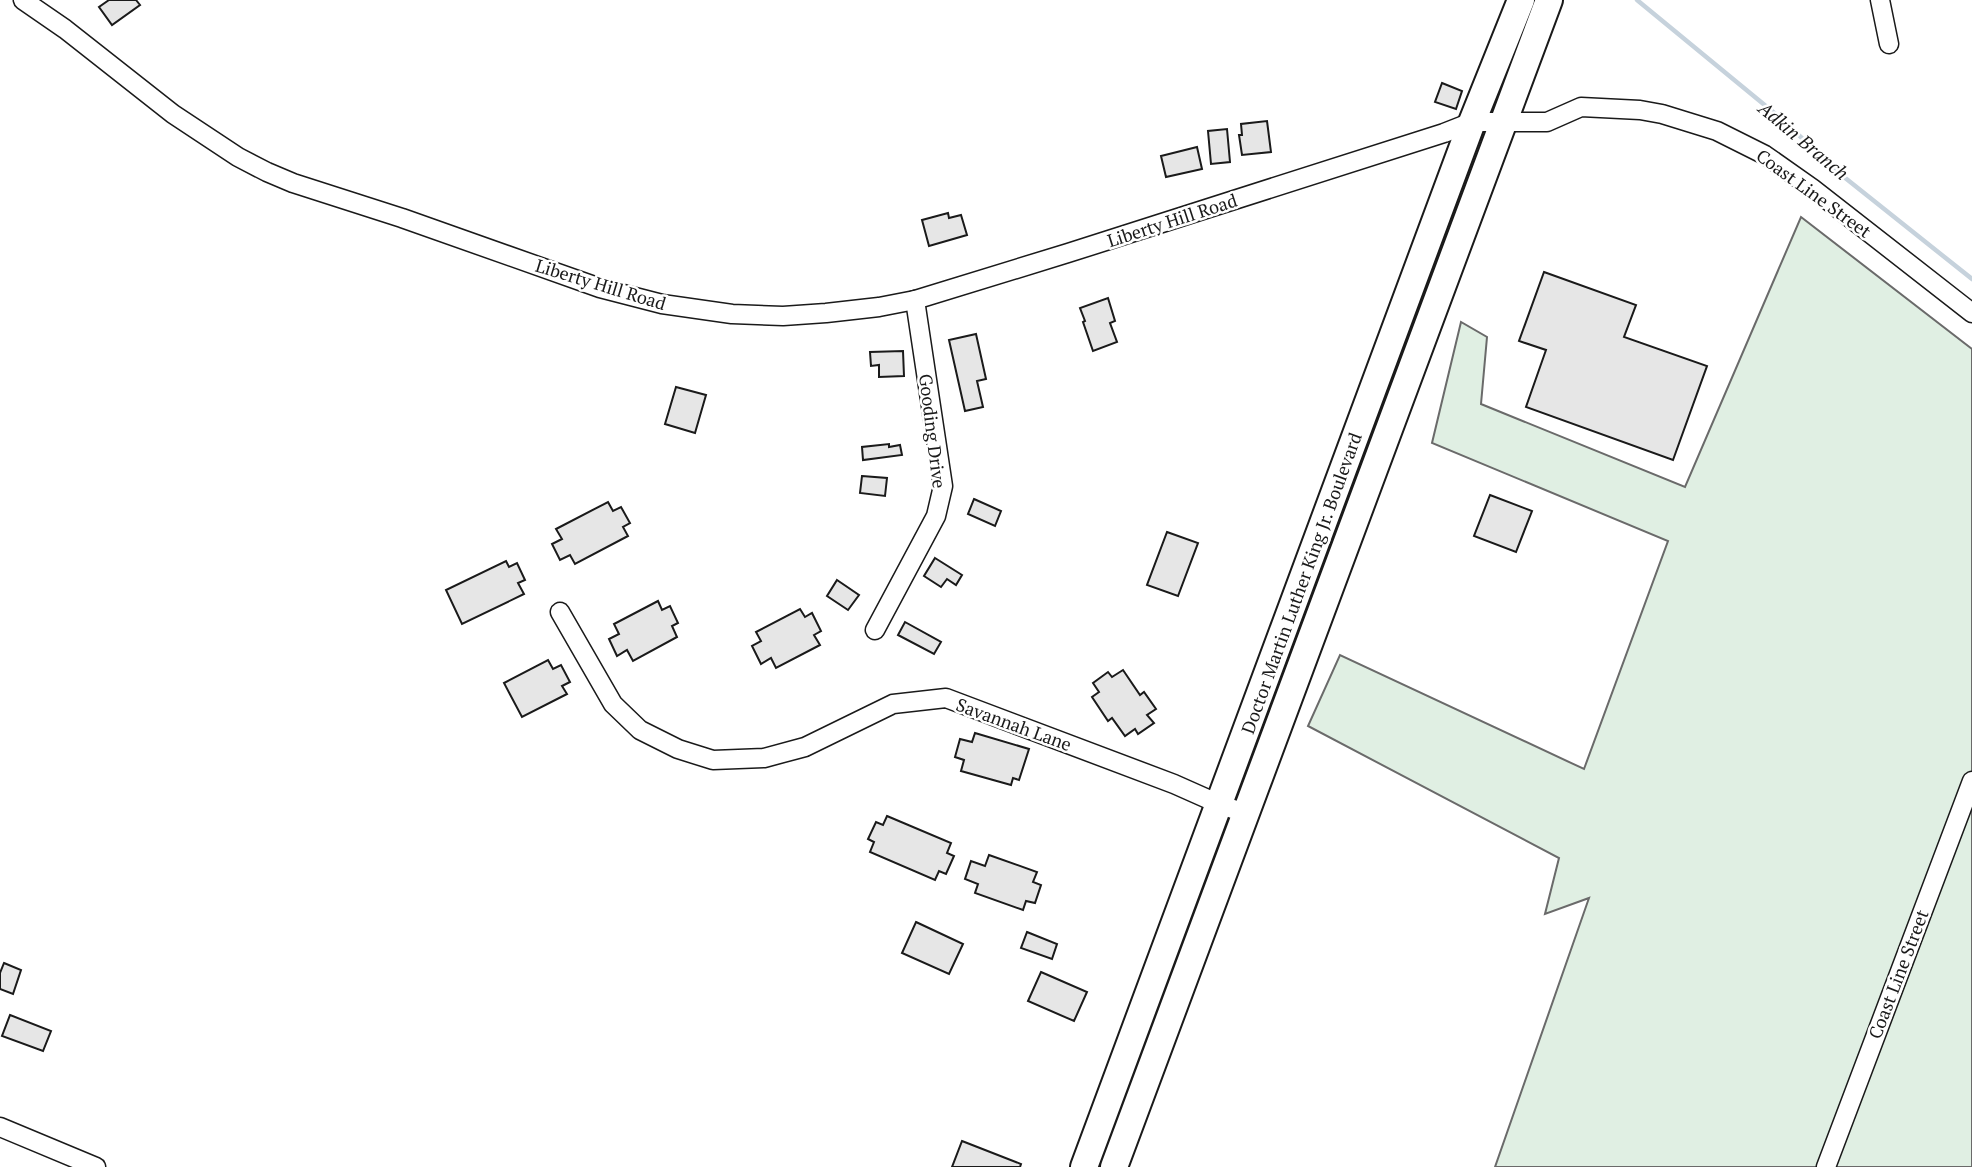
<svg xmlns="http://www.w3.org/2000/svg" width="1972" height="1167" font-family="'PT Serif',serif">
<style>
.green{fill:#e0efe3;stroke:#6a6a6a;stroke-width:2}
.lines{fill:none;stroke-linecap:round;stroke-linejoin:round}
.stream{stroke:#c6d2dc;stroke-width:4.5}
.building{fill:#e6e6e6;stroke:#1a1a1a;stroke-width:2}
.minor-casing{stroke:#1a1a1a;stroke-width:21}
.highway-casing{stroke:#1a1a1a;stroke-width:30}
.minor{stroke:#fff;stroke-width:18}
.highway{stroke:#fff;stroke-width:26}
.labels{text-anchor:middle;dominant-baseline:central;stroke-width:5;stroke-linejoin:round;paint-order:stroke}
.street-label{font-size:18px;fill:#1a1a1a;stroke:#fff}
.water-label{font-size:19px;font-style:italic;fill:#1a1a1a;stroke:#fff}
</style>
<rect width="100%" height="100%" fill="#fff"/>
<path class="green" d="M1801 217 1972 349V1167H1495L1589 898 1545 914 1559 858 1308 726 1340 655 1584 769 1668 541 1432 443 1461 322 1487 337 1481 404 1685 487Z"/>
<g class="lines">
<path class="stream" d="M1637 0 1778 116 1844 177 1972 279"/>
</g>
<g class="building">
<path d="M109 0H136L140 5 112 25 99 7Z"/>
<path d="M1442 83 1462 91 1456 109 1435 102Z"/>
<path d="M1267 121 1271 152 1242 155 1239 135H1242L1241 124Z"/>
<path d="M1227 129 1230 162 1211 164 1208 131Z"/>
<path d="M1197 147 1202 169 1166 177 1161 156Z"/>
<path d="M948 213 949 218 961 215 967 235 929 246 922 220Z"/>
<path d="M1544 272 1636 305 1624 337 1707 366 1673 460 1526 407 1546 350 1519 341Z"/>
<path d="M1108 298 1115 321 1110 323 1117 342 1093 351 1083 322 1085 321 1080 308Z"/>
<path d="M976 334 986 379 977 381 983 407 965 411 949 340Z"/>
<path d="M903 351 904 376 879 377V365L871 366 870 352Z"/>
<path d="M676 387 706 395 695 433 665 424Z"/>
<path d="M889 444V447L900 445 902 455 863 460 862 447Z"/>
<path d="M862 476 887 478 885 496 860 493Z"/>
<path d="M1490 495 1532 511 1516 552 1474 536Z"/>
<path d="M974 499 1001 511 995 526 968 514Z"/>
<path d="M608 502 613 511 621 507 630 523 623 527 628 536 575 564 570 555 560 560 552 544 562 539 556 529Z"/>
<path d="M1167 532 1198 543 1178 596 1147 585Z"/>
<path d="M935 558 962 575 956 585 947 579 941 587 924 576Z"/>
<path d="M506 561 509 567 517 563 525 580 518 583 524 594 462 624 446 590Z"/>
<path d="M837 580 859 595 848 610 827 596Z"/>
<path d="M658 601 662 610 670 606 678 623 672 626 677 637 633 661 627 650 617 656 609 639 619 634 614 624Z"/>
<path d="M800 609 805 617 812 613 821 631 814 635 820 645 776 668 771 658 761 664 752 646 761 641 756 632Z"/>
<path d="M905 622 941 642 934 654 898 635Z"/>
<path d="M548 660 553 669 561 665 570 682 562 686 567 694 522 717 504 683Z"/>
<path d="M1123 670 1140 695 1144 692 1156 709 1147 715 1154 723 1138 734 1135 729 1125 736 1112 718 1108 721 1092 697 1099 692 1093 683 1108 672 1112 677Z"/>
<path d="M975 733 1029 749 1019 780 1013 778 1011 785 961 771 964 760 955 757 960 739 972 742Z"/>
<path d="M887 816 951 843 947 853 954 856 946 874 939 871 935 880 870 852 874 842 868 839 876 822 883 825Z"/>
<path d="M989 855 1037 872 1033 882 1041 885 1035 903 1026 901 1023 910 975 893 978 884 965 879 971 861 985 866Z"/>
<path d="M916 922 963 944 949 974 902 953Z"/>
<path d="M1027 932 1057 944 1052 959 1021 948Z"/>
<path d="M4 963 21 970 13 994 0 989V973Z"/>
<path d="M1041 972 1087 992 1074 1021 1028 1001Z"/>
<path d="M10 1015 51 1031 43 1051 2 1036Z"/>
<path d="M962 1141 1021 1164 1020 1167H952Z"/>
</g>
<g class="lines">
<defs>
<g id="minor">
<path d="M23 0 65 29 173 114 238 157 267 172 293 183 402 218 600 288 662 304 732 314 783 316 826 313 879 307 915 300 1068 253 1444 133 1472 122H1547L1581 107 1640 110 1662 114 1717 131 1765 155 1812 188 1972 313"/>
<path d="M1880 0 1889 44"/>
<path d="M560 612 613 704 640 730 678 749 713 760 764 758 805 747 893 704 946 698 1174 784 1219 804 1244 813"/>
<path d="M875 630 936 516 943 486 915 300"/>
<path d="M0 1127 96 1167"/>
<path d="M1826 1167 1972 781"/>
</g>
<g id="highway">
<path d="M1084 1167 1472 122 1521 0"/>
<path d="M1114 1167 1549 0"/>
</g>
</defs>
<use href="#minor" class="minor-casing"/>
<use href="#highway" class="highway-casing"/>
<use href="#minor" class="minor"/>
<use href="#highway" class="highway"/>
</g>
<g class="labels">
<g class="street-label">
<text transform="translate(1814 193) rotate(36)">Coast Line Street</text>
<text transform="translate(1172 220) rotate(-18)">Liberty Hill Road</text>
<text transform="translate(601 284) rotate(17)">Liberty Hill Road</text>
<text transform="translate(933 431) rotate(83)">Gooding Drive</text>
<text transform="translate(1301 583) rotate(-70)">Doctor Martin Luther King Jr. Boulevard</text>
<text transform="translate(1014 724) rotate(20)">Savannah Lane</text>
<text transform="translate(1898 974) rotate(-69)">Coast Line Street</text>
</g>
<g class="water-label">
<text transform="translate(1804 140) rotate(40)">Adkin Branch</text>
</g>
</g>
</svg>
